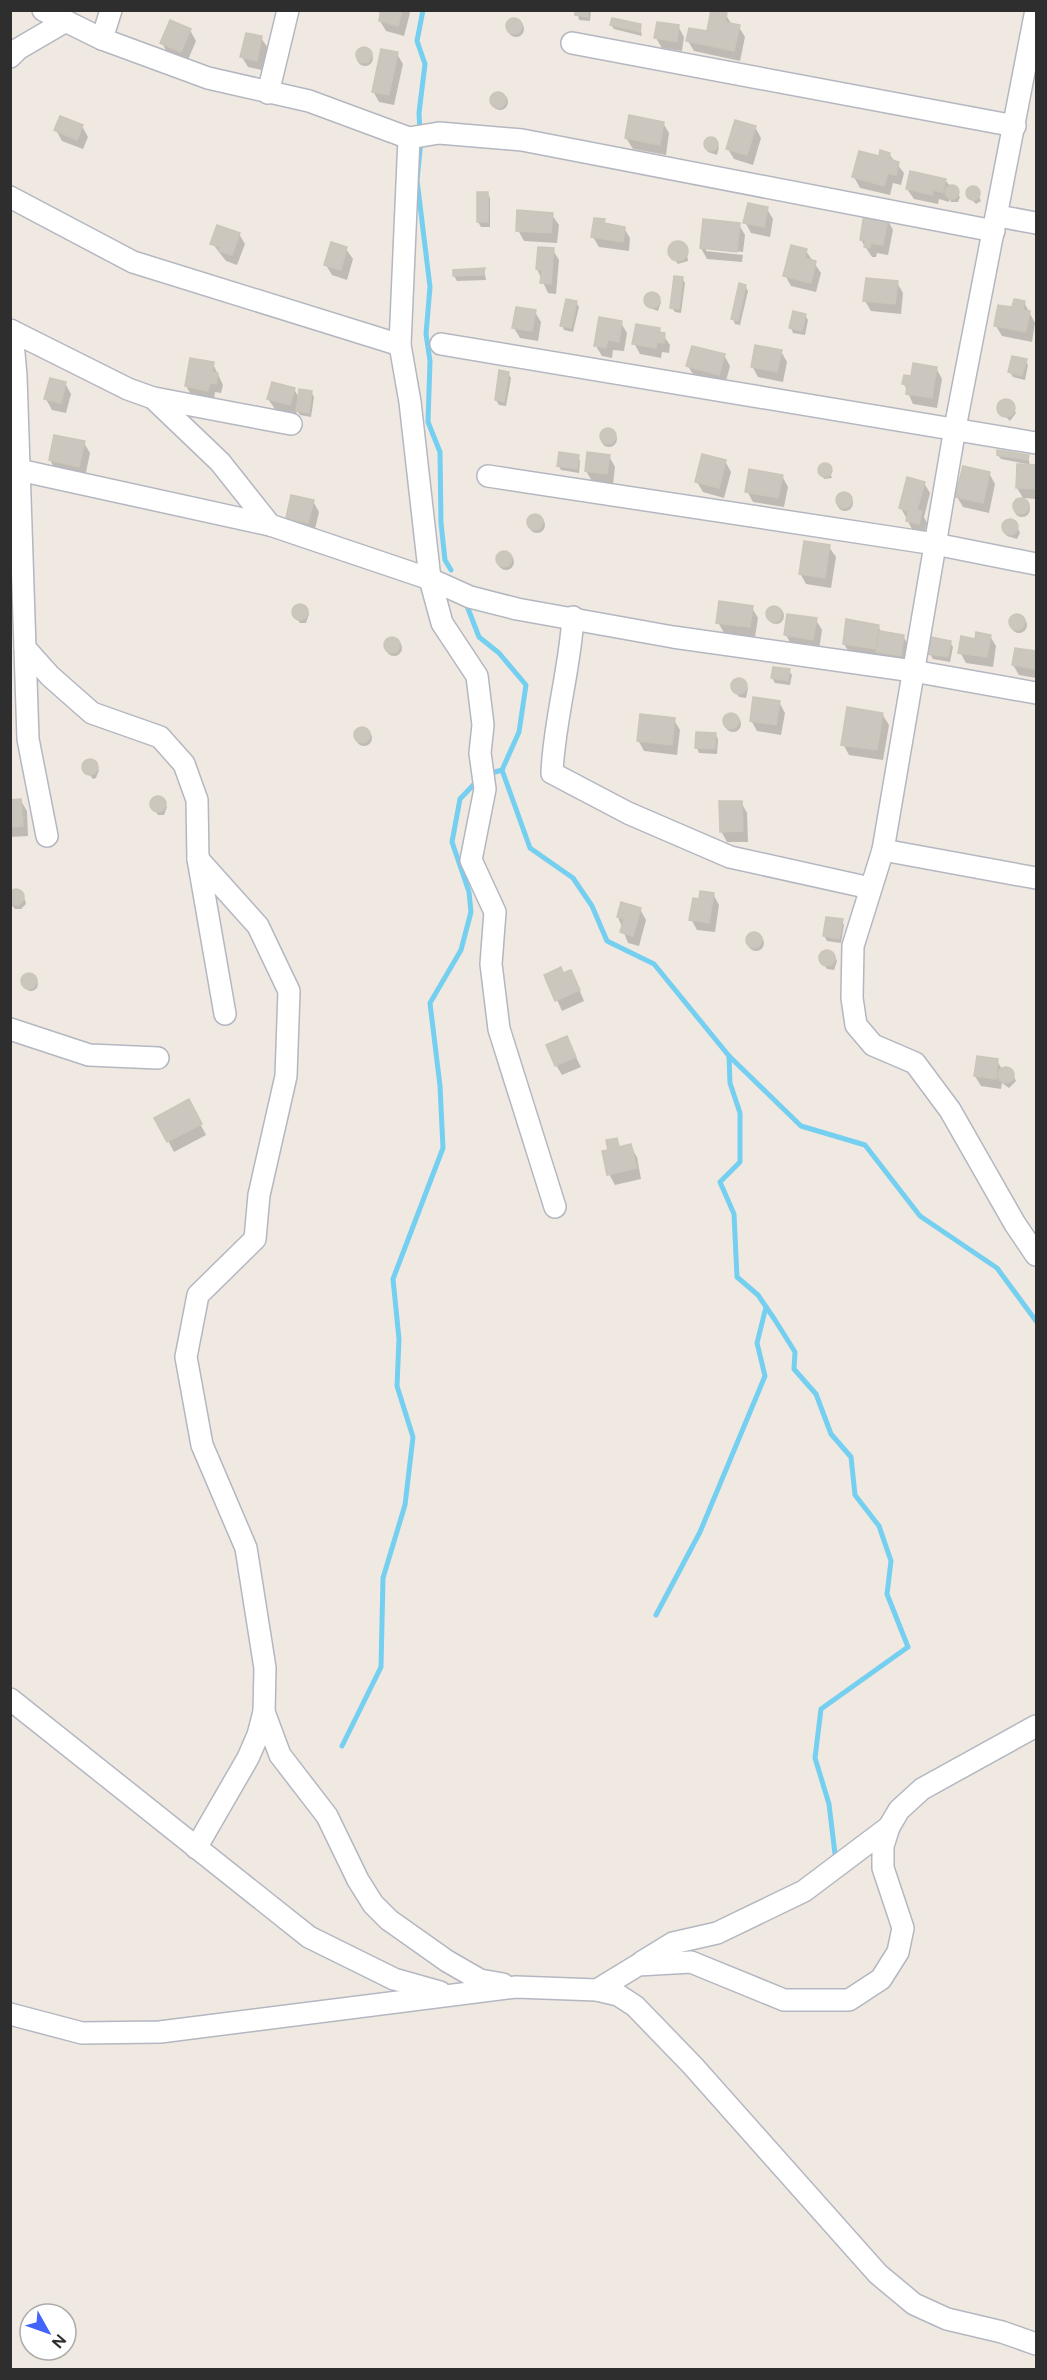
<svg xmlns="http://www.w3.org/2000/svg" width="1047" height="2380" font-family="Figtree,sans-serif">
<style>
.shadow{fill:#0003}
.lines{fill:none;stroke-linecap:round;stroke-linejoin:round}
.stream{stroke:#75cff0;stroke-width:5}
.building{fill:#cbc7bf;stroke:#cbc5ba;stroke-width:1.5}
.minor-casing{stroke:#b4b7c1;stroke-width:24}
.minor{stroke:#fff;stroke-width:21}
</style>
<rect width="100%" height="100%" fill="#efe9e1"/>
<g class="shadow">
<path d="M376 10H408L410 13 404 36 386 31 380 21 382 15Z"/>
<path d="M577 10H591L590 21 579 20Z"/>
<path d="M726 15 732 25 739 27 745 37 740 61 694 51 688 41 708 33Z"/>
<circle cx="516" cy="29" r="8"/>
<path d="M611 25H640L642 36 614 29Z"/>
<path d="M678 26 684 37 682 51 662 48 656 38Z"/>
<path d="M190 30 196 41 187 62 168 54 162 43Z"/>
<path d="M261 38 268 48 262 70 248 67 242 57Z"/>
<circle cx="365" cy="58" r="8"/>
<path d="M397 54 403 64 394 105 379 102 373 91Z"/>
<circle cx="500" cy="102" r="8"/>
<path d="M663 123 669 133 666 155 633 149 626 138Z"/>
<path d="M82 126 88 137 83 149 62 141 56 130Z"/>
<path d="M755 127 761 138 753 165 734 159 728 149Z"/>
<path d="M708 139 716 142 719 147 717 155 708 152 705 147Z"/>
<path d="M889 154 904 173 901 185 893 183 890 195 860 188 854 177Z"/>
<path d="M945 180 960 197 958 202H951L950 199 949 202 939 199 938 204 914 199 907 189Z"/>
<path d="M970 188 976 189 981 201 976 204 971 199 968 194Z"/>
<path d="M488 194 490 198V227H481L478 222Z"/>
<path d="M767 209 773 219 770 237 751 233 745 222Z"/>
<path d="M552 215 559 225 557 243 524 241 518 230Z"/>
<path d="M887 219 893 230 888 255 877 253 876 257H872L861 240Z"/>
<path d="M604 221 607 225 624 228 630 238 629 251 599 247 593 237Z"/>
<path d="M739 225 745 235 743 252 706 248V251L743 255 742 262 707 259 701 248Z"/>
<path d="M239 234 245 244 237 265 226 261 212 243Z"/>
<path d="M677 243 686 248 688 261 678 264 673 258 670 248Z"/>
<path d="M346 249 353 259 347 280 332 275 326 265Z"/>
<path d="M553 250 559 260 556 294 548 293 537 269Z"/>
<path d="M806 251 821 273 816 292 791 286 785 275Z"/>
<path d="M484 270 486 280 457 281 454 276Z"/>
<path d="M682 278 685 283 681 313 675 312 672 308Z"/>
<path d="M897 283 903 293 901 314 871 311 865 301Z"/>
<path d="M745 286 748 291 740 325 735 324 733 319Z"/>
<path d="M649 294H655L661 302 658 311 650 308 647 303Z"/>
<path d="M576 302 579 307 573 332 564 330 562 325Z"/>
<path d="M1024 302 1035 323 1032 342 1002 336 996 326Z"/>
<path d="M535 312 541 322 538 341 520 338 514 328Z"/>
<path d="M805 315 808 320 805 335 793 333 791 328Z"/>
<path d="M621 323 627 333 624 351 613 350 612 358 602 356 596 346Z"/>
<path d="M659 329 670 345 669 353 662 352 661 358 640 354 634 343Z"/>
<path d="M781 351 787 362 783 382 758 377 752 366Z"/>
<path d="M724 355 730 366 725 385 694 376 688 366Z"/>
<path d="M1026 361 1028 365 1025 380 1013 377 1010 372Z"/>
<path d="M213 364 223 385 221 393 215 392 214 400 192 396 186 386Z"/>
<path d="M936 368 942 379 937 408 913 404 904 384 912 377Z"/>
<path d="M508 373 511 378 506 406 499 405 496 400Z"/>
<path d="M65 383 71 394 66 413 52 410 46 399Z"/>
<path d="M294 389 299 398 311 392 314 397 311 417 300 415 297 411 296 415 275 409 268 399Z"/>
<path d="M1005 401 1009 402 1016 413 1010 421 999 410V405Z"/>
<circle cx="609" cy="439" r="8"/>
<path d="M84 443 90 453 85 477 56 471 50 460Z"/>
<path d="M998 455 1028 456 1030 466H1036V499L1023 498 1017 488 1027 464 1001 459Z"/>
<path d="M578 456 580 461 579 473 561 470 558 465Z"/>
<path d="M609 456 615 467 613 484 592 481 586 471Z"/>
<path d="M725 461 731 472 724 498 703 492 697 482Z"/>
<path d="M827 466 832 478 824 479 820 468Z"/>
<path d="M989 473 995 484 989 513 963 507 957 497Z"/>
<path d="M782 476 788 487 784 507 753 502 747 491Z"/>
<path d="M924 483 930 493 924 517 927 523 924 534 913 531 901 508Z"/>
<circle cx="845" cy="503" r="8"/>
<path d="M313 501 319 512 314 533 293 528 287 518Z"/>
<circle cx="1022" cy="509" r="8"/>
<circle cx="537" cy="525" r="8"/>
<path d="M1006 521 1016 524 1020 533 1017 539 1007 536 1004 531Z"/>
<path d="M829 547 836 557 831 588 806 584 800 573Z"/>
<circle cx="506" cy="562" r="8"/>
<path d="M296 606 306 609 309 614 306 623H300L294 615Z"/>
<circle cx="776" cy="616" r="8"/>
<path d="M752 608 758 618 755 637 724 633 718 622Z"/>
<circle cx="1019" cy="625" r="8"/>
<path d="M816 620 822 630 819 650 792 646 786 635Z"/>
<path d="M878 626 882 633 903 636 909 647 906 666 850 654 844 644Z"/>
<path d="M990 636 996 646 993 667 966 663 960 652 976 640Z"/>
<circle cx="394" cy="648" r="8"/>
<path d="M950 642 953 647 950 662 933 659 930 654Z"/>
<path d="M1016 650 1036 653V678L1019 675 1013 665Z"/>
<path d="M789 671 792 675 790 685 775 683 772 678Z"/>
<path d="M739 679 748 688 746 698 739 697 736 693 733 682Z"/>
<path d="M779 702 785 713 781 735 757 731 751 720Z"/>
<path d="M882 714 889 725 883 760 849 755 843 744Z"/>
<circle cx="733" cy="724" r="8"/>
<path d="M674 720 680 730 677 755 644 751 638 740Z"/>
<circle cx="364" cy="738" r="8"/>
<path d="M715 734 718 739 717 754 699 753 697 748Z"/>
<path d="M91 761 99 770 96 778 93 779 85 769 88 762Z"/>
<path d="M159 798 167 807 164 815H158L152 806 155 799Z"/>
<path d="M10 801H21L27 811 28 836 10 837Z"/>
<path d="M741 802 747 813 748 842H727L721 831Z"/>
<path d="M16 890 25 900 26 904 21 909H15L10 903 11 891Z"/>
<path d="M713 894 719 905 715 932 697 930 691 919 700 900Z"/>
<path d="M640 909 646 920 639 946 628 943 618 917Z"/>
<path d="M842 921 844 925 841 943 827 941 824 936Z"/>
<circle cx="756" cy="943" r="8"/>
<path d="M824 952 834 955 837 961 834 970 827 969 822 962Z"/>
<path d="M563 974 576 982 584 1001 562 1011 546 975Z"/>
<circle cx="31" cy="984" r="7"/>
<path d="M566 1038 581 1067 562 1075 556 1065Z"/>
<path d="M997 1061 1002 1069 1012 1072 1016 1081 1009 1088 1002 1083 1001 1089 981 1086 975 1076Z"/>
<path d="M188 1101 206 1135 174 1152 156 1118Z"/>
<path d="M616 1140 621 1148 630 1146 637 1157 641 1179 615 1185 609 1174 610 1151Z"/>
</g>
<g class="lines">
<g class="stream">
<path d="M420 132 419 113 425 64 417 41 423 10"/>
<path d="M421 141 417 180 430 287 426 334 430 361 428 422 440 452 441 523 445 560 451 570"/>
<path d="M467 606 479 637 499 653 526 685 519 732 502 770 488 774"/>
<path d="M502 770 530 848 573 878 592 906 607 941 654 964 729 1056 730 1083 740 1113V1162L720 1182 734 1214 737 1277 758 1295 775 1320 795 1352 794 1369 816 1394 831 1434 851 1457 855 1495 879 1526 891 1561 887 1594 908 1647 821 1709 815 1758 829 1804 835 1854"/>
<path d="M729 1056 801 1126 865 1145 920 1216 997 1268 1036 1321"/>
<path d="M656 1615 700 1532 765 1376 757 1343 766 1307"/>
<path d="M342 1746 381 1667 383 1578 405 1505 413 1437 397 1386 399 1339 393 1279 443 1148 440 1086 430 1003 461 950 471 912 469 892 452 842 460 799 478 780"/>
</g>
</g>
<g class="building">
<path d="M381 10H402L398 26 379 21Z"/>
<path d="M575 10H588V17L575 15Z"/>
<path d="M711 10 727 13 725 22 740 25 734 51 686 41 689 28 707 31Z"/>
<circle cx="514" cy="26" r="8"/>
<path d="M612 18 641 24 640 32 610 25Z"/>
<path d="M170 20 191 29 181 52 160 43Z"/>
<path d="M657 22 679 25 677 42 654 38Z"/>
<path d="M246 33 262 36 257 61 240 57Z"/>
<circle cx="364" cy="55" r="8"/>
<path d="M381 49 398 52 389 95 372 92Z"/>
<circle cx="498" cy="100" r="8"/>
<path d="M629 115 664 122 660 145 625 138Z"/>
<path d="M60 116 83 125 77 140 54 130Z"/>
<path d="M735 120 756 126 747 155 726 149Z"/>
<circle cx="711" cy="144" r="7"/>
<path d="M880 150 890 153 889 159 899 162 896 175 888 173 884 186 852 177 859 151 879 156Z"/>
<path d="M910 171 946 179 943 192 933 190 932 195 906 189Z"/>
<circle cx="952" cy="192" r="7"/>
<circle cx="973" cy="193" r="7"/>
<rect x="477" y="192" width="11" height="30"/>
<path d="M748 203 768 207 764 227 743 223Z"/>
<path d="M517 210 553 213 551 233 516 231Z"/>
<path d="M864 214 888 218 883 245 871 243 870 248 864 247 865 241 860 240Z"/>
<path d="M594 218 605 219 604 223 625 227 623 242 591 237Z"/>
<path d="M703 219 740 223 737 252 700 248Z"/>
<path d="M217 225 240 233 232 255 219 251 220 247 210 244Z"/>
<circle cx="678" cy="251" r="10"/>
<path d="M331 242 347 247 341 270 324 265Z"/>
<path d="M791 245 807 249 805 258 816 261 811 283 783 276Z"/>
<path d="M538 247 554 248 551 284 540 283 542 270 536 269Z"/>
<path d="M485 268 483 275 453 276V270Z"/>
<path d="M674 276 683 277 679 309 670 308Z"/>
<path d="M866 278 898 281 895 304 863 301Z"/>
<path d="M739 283 746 285 738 321 731 319Z"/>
<circle cx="652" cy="300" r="8"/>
<path d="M566 299 577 301 571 328 560 326Z"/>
<path d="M1014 299 1025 301 1023 310 1030 311 1026 332 994 326 998 305 1012 307Z"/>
<path d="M516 307 536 310 532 331 512 328Z"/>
<path d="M793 311 806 314 802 331 789 328Z"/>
<path d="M599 317 622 321 619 342 608 340 606 348 594 346Z"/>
<path d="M636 324 660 328 659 332 665 333 664 343 657 342 656 348 632 344Z"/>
<path d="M755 345 782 350 777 372 751 367Z"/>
<path d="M692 346 725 354 719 375 686 366Z"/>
<path d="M1012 356 1027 359 1022 376 1008 372Z"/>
<path d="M190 358 214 362 212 372 218 373 216 384 210 383 208 391 185 386Z"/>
<path d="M913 363 937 367 932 398 906 394 907 385 902 384 904 375 911 376Z"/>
<path d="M499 370 509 372 504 402 495 400Z"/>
<path d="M50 378 66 382 61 403 44 399Z"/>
<path d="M272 382 295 388 290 405 267 399Z"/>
<path d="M299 389 312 391 309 413 296 411Z"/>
<circle cx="1006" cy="408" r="9"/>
<circle cx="608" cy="436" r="8"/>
<path d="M54 435 85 441 79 467 49 460Z"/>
<path d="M997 450 1029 455 1028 460 997 455Z"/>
<path d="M559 452 579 455 577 469 557 466Z"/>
<path d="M587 452 610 455 607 474 585 471Z"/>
<path d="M702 454 726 460 719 488 695 482Z"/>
<circle cx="825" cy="470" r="7"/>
<path d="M1017 464 1036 465V489L1016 488Z"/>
<path d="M963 466 990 472 983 503 955 497Z"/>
<path d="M749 469 783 475 778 498 745 492Z"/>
<path d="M907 477 925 482 917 510 922 511 919 524 906 521 908 511 899 508Z"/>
<circle cx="844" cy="500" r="8"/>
<path d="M291 495 314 500 308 523 286 518Z"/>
<circle cx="1021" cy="506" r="8"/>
<circle cx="535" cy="522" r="8"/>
<circle cx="1010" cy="527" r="8"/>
<path d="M804 541 830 545 825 578 799 574Z"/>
<circle cx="504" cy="559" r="8"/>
<path d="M719 601 753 606 750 627 716 623Z"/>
<circle cx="300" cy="612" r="8"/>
<circle cx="774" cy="614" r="8"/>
<circle cx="1017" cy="622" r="8"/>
<path d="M787 614 817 618 813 640 784 635Z"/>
<path d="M846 619 879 625 875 649 843 644Z"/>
<path d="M880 631 904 635 901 656 876 652Z"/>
<path d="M976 632 991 635 987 657 958 653 961 636 975 639Z"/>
<circle cx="392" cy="645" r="8"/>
<path d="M931 637 951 641 948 657 928 654Z"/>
<path d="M1015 648 1036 651V669L1012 665Z"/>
<path d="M773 667 790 669 788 681 771 678Z"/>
<circle cx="739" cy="686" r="8"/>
<path d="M753 697 780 701 776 725 750 721Z"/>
<path d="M847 707 883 713 877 750 841 745Z"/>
<circle cx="731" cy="721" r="8"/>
<path d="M640 714 675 718 672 745 637 741Z"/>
<circle cx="362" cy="735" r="8"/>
<path d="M696 732 716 733 715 749 695 748Z"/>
<circle cx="90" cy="767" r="8"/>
<circle cx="158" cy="804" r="8"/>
<path d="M21 799 23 826 10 827V800Z"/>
<path d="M719 801H742L743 831 720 832Z"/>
<circle cx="16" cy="897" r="8"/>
<path d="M700 891 714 893 709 923 689 920 693 898 699 899Z"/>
<path d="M621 902 641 908 633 936 620 932 624 919 617 917Z"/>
<path d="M826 917 843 919 839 939 823 936Z"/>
<circle cx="754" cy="940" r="8"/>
<circle cx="827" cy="958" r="8"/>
<path d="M561 967 563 973 571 970 580 990 555 1001 544 975Z"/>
<circle cx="29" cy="981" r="8"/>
<path d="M567 1036 576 1057 555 1066 546 1045Z"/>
<path d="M977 1056 998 1059 996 1079 974 1076Z"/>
<circle cx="1006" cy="1075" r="8"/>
<path d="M189 1099 202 1124 167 1142 154 1118Z"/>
<path d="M617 1138 619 1147 631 1144 637 1168 607 1175 602 1151 608 1150 606 1140Z"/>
</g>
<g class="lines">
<defs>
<g id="minor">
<path d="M43 10 102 39 208 78 309 101 409 138 439 133 522 140 994 231"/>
<path d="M1036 10 955 428 883 850 853 946 852 998 856 1025 873 1045 915 1063 950 1110 1015 1224 1036 1255"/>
<path d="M102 39 111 10"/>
<path d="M572 43 1015 126"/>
<path d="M10 57 18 49 66 21"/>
<path d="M268 93 288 10"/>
<path d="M409 138 400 345 410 402 430 579 442 623 477 676 483 725 480 753 485 789 471 860 495 912 491 964 499 1029 555 1207"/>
<path d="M10 197 133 262 400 345"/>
<path d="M998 216 1036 223"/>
<path d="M10 330 128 389 153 398 220 462 270 525"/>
<path d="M12 331 16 376 28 739 47 836"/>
<path d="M441 344 1036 443"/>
<path d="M154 398 291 424"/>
<path d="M19 470 270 525 430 579 470 597 517 609 673 637 913 671 1036 693"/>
<path d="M488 476 935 544 1036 564"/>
<path d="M573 617C570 670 554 721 552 773L628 813 730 857 870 888"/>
<path d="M25 648 50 676 92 713 160 737 184 764 197 800 198 859 225 1014"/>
<path d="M883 850 1036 878"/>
<path d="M10 1029 89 1055 158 1058"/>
<path d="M10 1699 309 1937 394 1979 440 1992"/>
<path d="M264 1712 280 1755 327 1816 358 1880 373 1904 389 1920 447 1961 480 1980 503 1984"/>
<path d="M196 1848 248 1758 258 1735 264 1712 265 1668 246 1548 202 1445 186 1357 198 1295 255 1239 259 1195 286 1076 289 991 258 926 198 859"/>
<path d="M642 1962 673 1943 717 1933 804 1891 889 1827"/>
<path d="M597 1990 638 1965 691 1962 784 2000H849L881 1979 898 1952 903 1928 883 1868V1846L889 1827 899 1810 922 1789 1036 1726"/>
<path d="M10 2014 82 2033 160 2032 516 1987 597 1990 618 1995 635 2006 693 2066 878 2274 914 2304 947 2319 1002 2332 1036 2344"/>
</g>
</defs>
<use href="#minor" class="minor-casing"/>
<use href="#minor" class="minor"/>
</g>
<rect width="1047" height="2380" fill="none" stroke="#2e2e2e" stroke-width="24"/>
<g transform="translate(48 2332) rotate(130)"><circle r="28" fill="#ffffff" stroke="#ababab" stroke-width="1.5"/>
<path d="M0-4.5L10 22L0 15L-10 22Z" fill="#4264fb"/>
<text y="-9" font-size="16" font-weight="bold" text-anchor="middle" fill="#2e2e2e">N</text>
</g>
</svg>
